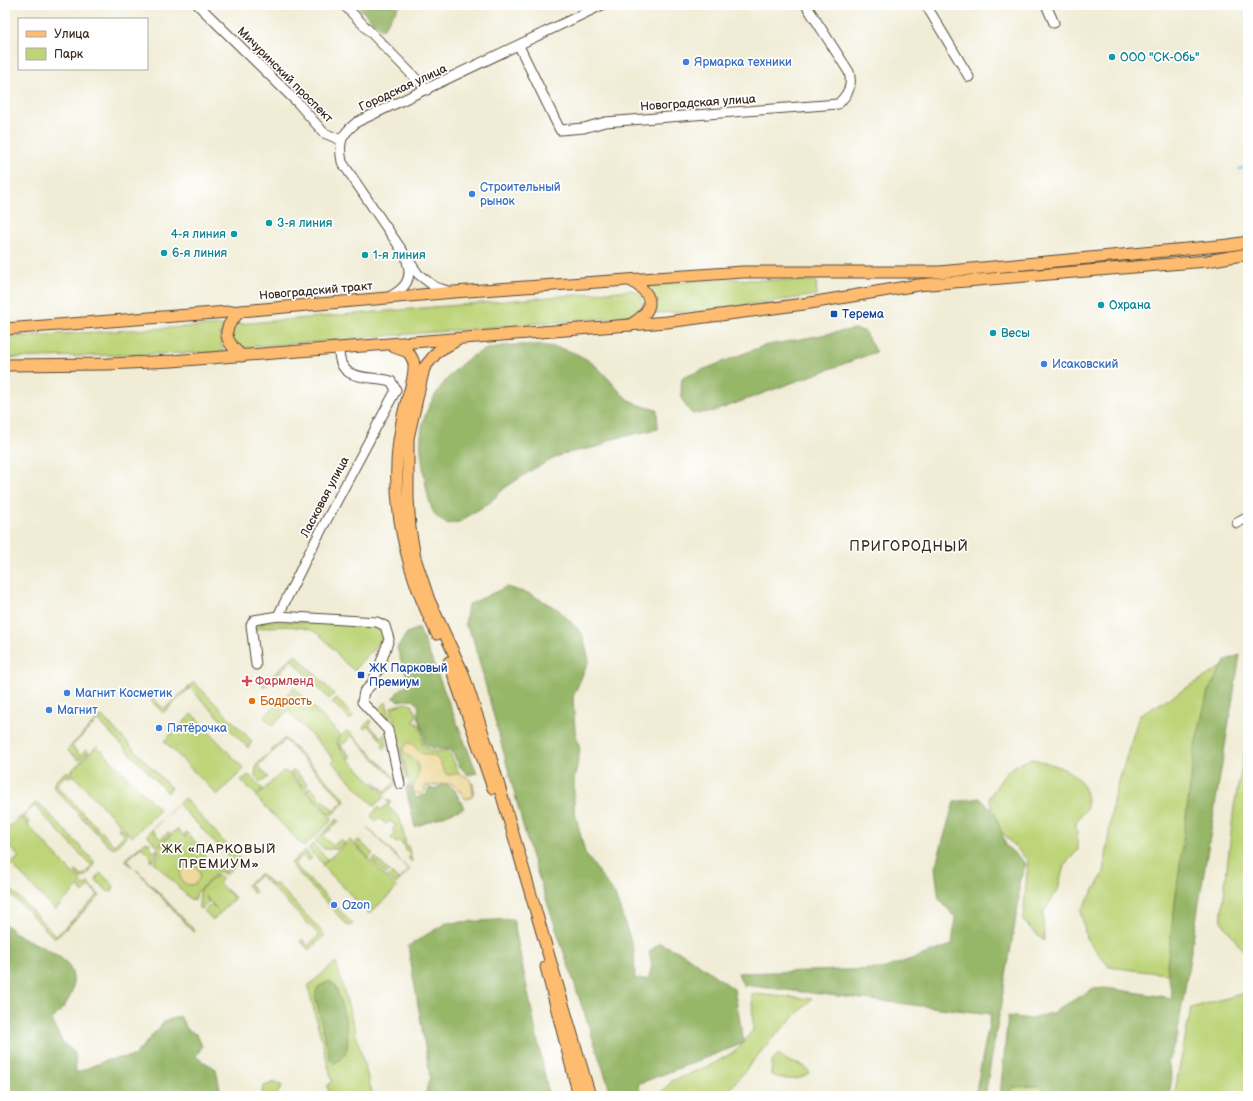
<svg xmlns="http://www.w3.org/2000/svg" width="1253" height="1101" font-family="'Balsamiq Sans',sans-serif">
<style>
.green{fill:#bdd478;stroke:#7c7f4b}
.forest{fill:#96b668;stroke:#687043}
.sand{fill:#eeda9e;stroke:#94825e}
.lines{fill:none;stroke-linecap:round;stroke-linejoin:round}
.stream{stroke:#5ebcdc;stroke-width:2}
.minor-casing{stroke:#564739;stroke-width:11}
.major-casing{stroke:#564739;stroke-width:13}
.minor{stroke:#fff;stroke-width:9}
.major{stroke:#fdbc6f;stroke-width:11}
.culture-dot{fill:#0f9aa8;stroke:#fff;stroke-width:1.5}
.shop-dot{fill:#3f7fe0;stroke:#fff;stroke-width:1.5}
.transit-dot{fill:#1a4fb4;stroke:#fff;stroke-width:1.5}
.health-dot{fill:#e0444e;stroke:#fff;stroke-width:1.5}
.food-dot{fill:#e8710a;stroke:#fff;stroke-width:1.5}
.labels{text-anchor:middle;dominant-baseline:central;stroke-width:3.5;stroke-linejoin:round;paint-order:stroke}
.culture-label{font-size:12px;fill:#0d838f;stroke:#fff;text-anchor:start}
.shop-label{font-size:12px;fill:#366cbe;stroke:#fff;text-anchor:start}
.street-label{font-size:12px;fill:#3b2a1e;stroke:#fff}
.transit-label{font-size:12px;fill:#164399;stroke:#fff;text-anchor:start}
.health-label{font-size:12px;fill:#be3a42;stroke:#fff;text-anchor:start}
.food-label{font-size:12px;fill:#c56008;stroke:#fff;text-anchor:start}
.neighbourhood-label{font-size:13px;letter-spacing:1px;fill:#3b2a1e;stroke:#fff}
.quarter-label{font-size:14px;letter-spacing:1px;fill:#3b2a1e;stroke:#fff}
</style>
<rect width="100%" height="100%" fill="#fff"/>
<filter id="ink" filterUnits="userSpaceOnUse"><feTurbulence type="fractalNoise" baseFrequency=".025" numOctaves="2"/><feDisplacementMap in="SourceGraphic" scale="8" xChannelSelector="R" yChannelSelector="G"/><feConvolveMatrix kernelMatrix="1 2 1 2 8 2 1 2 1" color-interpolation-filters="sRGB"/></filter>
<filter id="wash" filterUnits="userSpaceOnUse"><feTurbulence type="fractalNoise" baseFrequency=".012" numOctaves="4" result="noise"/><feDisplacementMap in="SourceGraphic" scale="16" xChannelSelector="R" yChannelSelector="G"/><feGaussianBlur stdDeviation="0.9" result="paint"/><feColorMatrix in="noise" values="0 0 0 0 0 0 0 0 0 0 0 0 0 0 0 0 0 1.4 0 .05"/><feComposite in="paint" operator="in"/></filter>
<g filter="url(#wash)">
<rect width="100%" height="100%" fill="#f0ecd5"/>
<g class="green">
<path d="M5 51 7 132 5 134Z"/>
<path d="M724 279 816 281 817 295 705 311 653 313C655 301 653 295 646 285Z"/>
<path d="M632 290 640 294 643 306 636 314 629 316 239 348 231 341 233 328 238 324Z"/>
<path d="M223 325C219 336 220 342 224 352L5 358V337Z"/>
<path d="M262 621 374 624 380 628 384 638 359 664 355 671C340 661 332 644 318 634 306 624 268 625 254 630L255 624Z"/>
<path d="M297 656 334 694 329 699 292 660 263 688 262 686 292 657Z"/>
<path d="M1222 667 1174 975 1109 967 1086 938 1081 911 1104 873 1113 801 1139 716Z"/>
<path d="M194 682 252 741 248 748 190 688 163 713 151 701 154 699 164 709Z"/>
<path d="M294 687 340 735 336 742 342 752 385 796 374 806 332 762 334 759 288 711 272 726 264 717Z"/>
<path d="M336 698 353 716 350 720 332 702Z"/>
<path d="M386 702 393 727 377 711Z"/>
<path d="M406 703 412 705 417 714 413 722 418 724C423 731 423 736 422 745L435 752 447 751 450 754 459 773 473 784 474 790 472 797 466 799C449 776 450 785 426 786L425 791 422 794 414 793 409 782 391 707Z"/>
<path d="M192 714 244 769 217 795 164 741Z"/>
<path d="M102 716 171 788 168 793 98 720 72 746 80 755 86 749 89 752 79 760 67 750 97 719Z"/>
<path d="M370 720 372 721 369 725 381 737 384 734 387 745 384 749 381 746 384 743 368 726 364 729 363 727Z"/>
<path d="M391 729 395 731 407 779 403 780Z"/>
<path d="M346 731 352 734 397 780V783L385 794 374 782 385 791 396 781 352 736 341 746 352 757 349 758 338 744V739Z"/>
<path d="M1248 734V957L1221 921 1234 807Z"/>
<path d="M285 738 344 798 345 801 333 814H330L322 807 326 803 334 811 344 801 285 740 258 766 268 777 263 781H259L255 777 256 765Z"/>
<path d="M97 746 160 810 132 837 70 772Z"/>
<path d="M1032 759C1052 764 1079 770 1086 792 1087 797 1087 803 1087 808L1076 822 1078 850 1064 865 1058 890 1043 913 1044 941 1023 921 1028 861 998 828 989 798C1002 778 1007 766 1032 759Z"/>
<path d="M294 770 308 785 305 788 290 773Z"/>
<path d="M67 771 71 776 69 777 66 775 56 785 114 845 124 835 118 828 119 827 127 833 126 837 114 849 109 846 53 787 55 781Z"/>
<path d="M283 771 287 772 333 819 304 847 256 797Z"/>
<path d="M249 775 263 789 256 795 241 780Z"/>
<path d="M310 787 325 802 321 805 306 790Z"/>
<path d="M184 798 241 860 226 875 219 871 197 892 195 900 190 899 154 862 160 856 157 848 177 829 186 838 184 834 186 832 200 847 198 849 217 869V865L224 872 234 862 178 804 152 830 161 839 168 832 170 835 169 836 157 846 147 835Z"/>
<path d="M386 799 391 802 388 806 400 819 406 845 408 846 412 862 408 858 410 855 405 849 406 848 399 841 396 843 391 838 395 833 392 830 396 826 390 821 386 824 380 818 376 822 371 816 378 807 381 810 389 803Z"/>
<path d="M35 803 40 804 94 861C94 869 87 876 80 879L75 872 76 871 82 876 92 866 34 806 24 816 30 823 28 825 21 817Z"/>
<path d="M20 817 82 883 55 910 11 864 19 857 5 842V831Z"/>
<path d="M337 819 339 821 323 836 333 846 341 839 345 843 337 849H324L315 841Z"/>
<path d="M366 826 409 870 396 884 388 876 391 873 399 880 409 870Z"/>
<path d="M350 840 397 888 369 914 322 865Z"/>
<path d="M359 840 373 854 369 858 355 843Z"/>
<path d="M145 842 150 843 149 846 154 852 157 850V857L151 861 150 860 152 858 141 847 127 860 132 867 125 860Z"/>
<path d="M313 844 328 859 323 864 308 849Z"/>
<path d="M304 851H306L312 858 308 861 303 855 294 864 353 924 350 926H348L292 866 291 863Z"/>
<path d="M375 857 389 871 386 874 372 860Z"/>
<path d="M135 868 195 931 193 932Z"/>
<path d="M101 873 114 886 112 892 107 891 96 880 97 876Z"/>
<path d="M261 873 273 885 277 884 324 934V936L309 950 300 941 302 939 308 946 319 935 260 875 250 885 256 892 253 893 247 885Z"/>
<path d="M217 875 222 877 223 879 219 883 234 898 226 906 234 899 226 889 236 898 213 920 204 911 211 904 220 912 205 896 209 902 202 909 199 908 200 890Z"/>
<path d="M5 883 56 936 98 895 90 886 83 893 79 888 88 883 100 896 57 937 54 938 5 889Z"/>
<path d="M336 962 373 1096H330L327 1086 332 1081 308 986Z"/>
<path d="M1248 992V1096H1174L1191 1008Z"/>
<path d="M752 994 812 999 770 1041 724 1096H658L672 1081 713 1064 737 1050 753 1030Z"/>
<path d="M778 1054 790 1062 804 1066 810 1073C797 1082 785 1080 771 1075L772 1061Z"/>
<path d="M275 1082 282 1086 276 1096H263L262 1090 264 1086Z"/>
<path d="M1040 1086 1050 1096H1006L1013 1087Z"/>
</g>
<g class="forest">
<path d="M356 5H400L382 30Z"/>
<path d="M854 329 864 331 876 352 715 411 692 414C681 402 680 394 682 378L763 346Z"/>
<path d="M537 345C555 346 573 350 589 361 603 370 612 384 623 395 633 404 645 407 657 410L658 429 608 440 601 446 563 454 535 468 506 487 489 503 459 522 447 524C444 522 439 520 437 517 429 509 426 485 424 474 422 458 419 443 422 428 426 399 459 357 488 349 503 344 521 345 537 345Z"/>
<path d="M506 587 530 594 559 610 582 633 589 660 573 697 575 730 580 750 574 781V809L585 853 615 895 634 950 635 979H648L652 966 649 952 659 943 684 954 734 989 744 1043 638 1084 641 1096H612L530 851 473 638 465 624 468 605Z"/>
<path d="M419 628 477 773 468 775 460 767 451 750 437 749 424 744C426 730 421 730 419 719 416 709 423 707 412 699L398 701 394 698 398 691 410 683 404 670 397 648 407 633Z"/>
<path d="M1240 655 1177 1036 1168 1062 1172 1078 1169 1096H1050L1040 1086 1013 1087 1006 1096H1000L1008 1016 1031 1019 1052 1013 1092 989 1106 988 1172 998 1167 965 1195 746 1208 691 1226 660Z"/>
<path d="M445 784 454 789 464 808 415 827 406 789 407 786H409L416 798 427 794 429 788 434 789Z"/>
<path d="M980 798 995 813 1006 846 1026 864 1019 882V900L985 1096H975L991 1014 743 985 738 973 882 969 952 945 955 917 939 899 935 868 954 802Z"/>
<path d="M513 919 549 1096H425L430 1076 408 946 446 923Z"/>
<path d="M5 923C22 945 69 949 73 977 76 995 63 1008 52 1020L63 1043 75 1053 76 1073 107 1060 134 1056 165 1021 180 1016 186 1028 197 1035 202 1046 196 1057 216 1069 221 1095 5 1096Z"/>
<path d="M330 981 335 985C341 1003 361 1056 334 1063L330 1059 315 995 318 987Z"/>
</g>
<g class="sand">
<path d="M407 743H412C415 746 416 749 419 751 424 756 431 753 437 758 442 763 442 770 447 775 451 775 457 773 460 774 471 776 475 788 472 797L466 799C449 776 450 785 426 786L425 791 422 794 414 793 413 787C418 777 420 773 417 761L405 754 403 749Z"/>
<circle cx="190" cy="875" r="10"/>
</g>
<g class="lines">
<path class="stream" d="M1239 169 1248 167"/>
</g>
</g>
<g filter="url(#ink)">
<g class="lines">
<defs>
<g id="minor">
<path d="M198 5 298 103 324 133 341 140"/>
<path d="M344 5 427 90"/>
<path d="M926 5 969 77"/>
<path d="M1046 5 1054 23"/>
<path d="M519 46 560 130 584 128 605 122 838 104C848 94 853 86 849 72L806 5"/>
<path d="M448 291 435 287 418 274 342 162C338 141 341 135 357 122L602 5"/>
<path d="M389 297C405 289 413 279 407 261"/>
<path d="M1237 523 1248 517"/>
<path d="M278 616 309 553 396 390 391 381C368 375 338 383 339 349"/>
<path d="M256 665 251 625 254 620 278 616 377 622 385 626 389 639 379 668 371 685 364 692 362 702 388 730 400 784"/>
</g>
<g id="major">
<path d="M241 311C221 328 223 340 242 356"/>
<path d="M630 325C656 310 655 295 630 280"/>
<path d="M5 329 241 311 454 292 743 272H939L1229 245 1248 242"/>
<path d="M454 342 438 351 424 368 408 438V498L410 528 415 558 429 600 463 673 490 755 590 1096"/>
<path d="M394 347 408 352C411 356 414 360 414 365 415 382 406 399 403 416 401 424 401 432 399 440 390 508 407 573 437 634"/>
<path d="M5 365 108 364 172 361 667 322 804 304 918 285 1207 261 1248 254"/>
<path d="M449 662 493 788"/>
<path d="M546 967 579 1096"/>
</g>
</defs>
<use href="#minor" class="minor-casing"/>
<use href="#major" class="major-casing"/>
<use href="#minor" class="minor"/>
<use href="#major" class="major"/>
</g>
</g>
<g class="culture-dot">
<circle cx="1112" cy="57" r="4"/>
<circle cx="269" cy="223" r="4"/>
<circle cx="234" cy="234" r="4"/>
<circle cx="164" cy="253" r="4"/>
<circle cx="365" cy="255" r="4"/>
<circle cx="1101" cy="305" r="4"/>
<circle cx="993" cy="333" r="4"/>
</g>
<g class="shop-dot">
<circle cx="686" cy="62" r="4"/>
<circle cx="472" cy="194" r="4"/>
<circle cx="1044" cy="364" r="4"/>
<circle cx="67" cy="693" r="4"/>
<circle cx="49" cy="710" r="4"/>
<circle cx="159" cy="728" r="4"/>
<circle cx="334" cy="905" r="4"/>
</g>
<g class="transit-dot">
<rect x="830" y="310" width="8" height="8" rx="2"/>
<rect x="357" y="671" width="8" height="8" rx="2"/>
</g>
<path class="health-dot" d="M245 675h4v4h4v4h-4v4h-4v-4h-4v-4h4z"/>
<circle class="food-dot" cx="252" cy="701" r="4"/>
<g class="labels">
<g class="culture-label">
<text x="1120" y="57">ООО "СК-Обь"</text>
<text x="277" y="223">3-я линия</text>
<text x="226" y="234" text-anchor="end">4-я линия</text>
<text x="172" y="253">6-я линия</text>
<text x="373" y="255">1-я линия</text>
<text x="1109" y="305">Охрана</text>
<text x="1001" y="333">Весы</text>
</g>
<g class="shop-label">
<text x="694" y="62">Ярмарка техники</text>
<text x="480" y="187">Строительный<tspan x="480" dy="14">рынок</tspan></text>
<text x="1052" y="364">Исаковский</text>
<text x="75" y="693">Магнит Косметик</text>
<text x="57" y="710">Магнит</text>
<text x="167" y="728">Пятёрочка</text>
<text x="342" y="905">Ozon</text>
</g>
<g class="street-label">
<text transform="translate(285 75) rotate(45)">Мичуринский проспект</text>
<text transform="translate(403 88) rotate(-25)">Городская улица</text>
<text transform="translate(698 103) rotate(-4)">Новоградская улица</text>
<text transform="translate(316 291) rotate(-5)">Новоградский тракт</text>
<text transform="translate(325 497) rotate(-62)">Ласковая улица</text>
</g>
<g class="transit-label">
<text x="842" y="314">Терема</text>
<text x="369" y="668">ЖК Парковый<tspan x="369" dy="14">Премиум</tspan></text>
</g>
<g class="health-label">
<text x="255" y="681">Фармленд</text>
</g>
<g class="food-label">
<text x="260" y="701">Бодрость</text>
</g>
<g class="neighbourhood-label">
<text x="219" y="849">ЖК «ПАРКОВЫЙ<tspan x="219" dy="15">ПРЕМИУМ»</tspan></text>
</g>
<g class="quarter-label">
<text x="909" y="546">ПРИГОРОДНЫЙ</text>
</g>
</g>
<rect width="1253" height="1101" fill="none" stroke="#fff" stroke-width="20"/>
<rect x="18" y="18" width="130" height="52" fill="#ffffff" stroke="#b1aaa5"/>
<rect x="26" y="31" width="20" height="6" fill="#fdbc6f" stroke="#b1aaa5"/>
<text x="54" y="38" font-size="12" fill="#3b2a1e">Улица</text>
<rect x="26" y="48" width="20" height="12" fill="#bdd478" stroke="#b1aaa5"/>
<text x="54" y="58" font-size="12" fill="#3b2a1e">Парк</text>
</svg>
